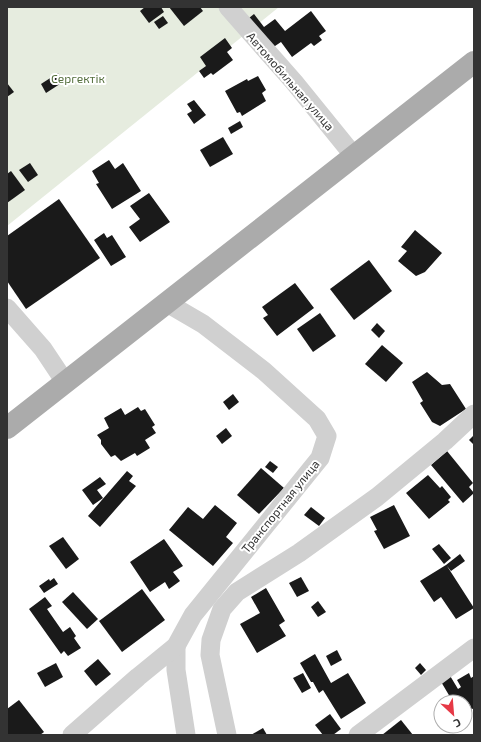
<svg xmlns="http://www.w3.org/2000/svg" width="481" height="742" font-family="'Exo 2',sans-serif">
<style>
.green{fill:#e6ecdf}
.building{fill:#1a1a1a}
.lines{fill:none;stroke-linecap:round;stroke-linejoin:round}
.minor{stroke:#d0d0d0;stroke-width:19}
.primary{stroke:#ababab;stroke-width:22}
.labels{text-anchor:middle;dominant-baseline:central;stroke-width:4;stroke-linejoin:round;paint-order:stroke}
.park-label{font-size:12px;fill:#56703f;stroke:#fff}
.street-label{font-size:12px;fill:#333;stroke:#fff}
</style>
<rect width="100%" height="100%" fill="#fff"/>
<path class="green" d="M7 7H279L7 226Z"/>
<g class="building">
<path d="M145 7H161L164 12 149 23 140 11Z"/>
<path d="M169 7H200L203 11 184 26Z"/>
<path d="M311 11 326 31 319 36 322 40 314 46 311 43 292 57 281 42 272 48 249 18 254 14 264 27 275 19 285 31Z"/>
<path d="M163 16 168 23 159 29 154 22Z"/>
<path d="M225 38 232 48 227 52 233 60 213 75 211 73 204 78 199 71 206 66 200 57Z"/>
<path d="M58 73 63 82 46 93 41 84Z"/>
<path d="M258 76 266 90 262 93 266 101 242 116 240 112 237 113 225 91 247 79 248 81Z"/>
<path d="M7 83 14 92 7 97Z"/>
<path d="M194 100 206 115 194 124 187 114 192 111 187 104Z"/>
<path d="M240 121 243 127 231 134 228 128Z"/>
<path d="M223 137 233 154 210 167 200 150Z"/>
<path d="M109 160 115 169 123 163 141 191 112 209 96 184 99 183 92 171Z"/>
<path d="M30 163 38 175 28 182 19 170Z"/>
<path d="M11 171 25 190 7 203V174Z"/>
<path d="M149 193 170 222 140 242 129 227 140 219 130 206Z"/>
<path d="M59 199 100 258 26 309 7 281V236Z"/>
<path d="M415 230 442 253 425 272 416 276 398 261 407 251 401 247Z"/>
<path d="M104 233 107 238 112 235 126 257 111 266 94 240Z"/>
<path d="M369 260 392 291 354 320 330 289Z"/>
<path d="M295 283 314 308 277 336 263 318 268 315 262 307Z"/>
<path d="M320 313 336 336 313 352 297 329Z"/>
<path d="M377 323 385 331 379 338 371 330Z"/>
<path d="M382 345 403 363 386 382 365 364Z"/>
<path d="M427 372 442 385 450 384 466 409 440 426 432 422 420 403 423 401 412 382Z"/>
<path d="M233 394 239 402 229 410 223 402Z"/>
<path d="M138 407 141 411 145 409 155 425 152 427 156 433 145 440 150 448 137 456 135 453 121 461 115 455 111 457 101 444V440L97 435 109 428 104 418 121 408 125 415Z"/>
<path d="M226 428 232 436 222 444 216 436Z"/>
<path d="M474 435V445L469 440Z"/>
<path d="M447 451 473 483 469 487 474 493 463 503 431 465Z"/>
<path d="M270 461 278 467 273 473 265 467Z"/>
<path d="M261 468 284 488 259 514 237 495Z"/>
<path d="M127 471 133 476 129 481 136 486 100 527 88 516Z"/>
<path d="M428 475 440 488 442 486 451 497 448 500 450 502 429 519 406 493Z"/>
<path d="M100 477 106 484 97 490 103 498 93 505 82 490Z"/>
<path d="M215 505 237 523 226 537 233 543 213 566 169 530 188 507 203 519Z"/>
<path d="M394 505 410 536 384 549 374 531 377 530 370 517Z"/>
<path d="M311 507 325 518 319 526 304 515Z"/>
<path d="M63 537 79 559 66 569 49 546Z"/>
<path d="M164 539 183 566 173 572 180 581 169 589 165 582 150 592 130 562Z"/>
<path d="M439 544 451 558 444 564 432 549Z"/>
<path d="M460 554 465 561 451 571 447 566 474 608 456 619 441 597 434 602 420 581 446 565Z"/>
<path d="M301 577 309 591 297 597 289 583Z"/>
<path d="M54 578 58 584 44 593 39 586 49 579 50 581Z"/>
<path d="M266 588 285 621 279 625 286 636 257 653 240 624 260 613 251 597Z"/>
<path d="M142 589 165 620 122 652 99 621Z"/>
<path d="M73 592 98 619 87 629 62 602Z"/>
<path d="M45 597 52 606 47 609 63 632 70 627 76 636 74 638 81 648 68 656 64 651 61 654 29 609Z"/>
<path d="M318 601 326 612 318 617 311 607Z"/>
<path d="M337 650 342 660 331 666 326 656Z"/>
<path d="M315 654 331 683 348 673 366 703 341 719 323 690 319 693 313 682H311L300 663Z"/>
<path d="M98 659 111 674 96 686 84 671Z"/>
<path d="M56 663 63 677 45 687 37 673Z"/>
<path d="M420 663 426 670 421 675 415 668Z"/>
<path d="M303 673 311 688 302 693 293 678Z"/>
<path d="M469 673 471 678 474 676V708L465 713V702H453L440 680 449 674 458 689 461 687 457 680Z"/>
<path d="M19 700 44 732 40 735H7V709Z"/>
<path d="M330 714 341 729 333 735H323L315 725Z"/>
<path d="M401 720 413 735H382Z"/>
<path d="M263 728 267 735H251Z"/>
</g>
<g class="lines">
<g class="minor">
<path d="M228 7 294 82 354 156"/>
<path d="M7 308 43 349 65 382"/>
<path d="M176 646V670L186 735"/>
<path d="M72 735 138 677 176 646 193 615 320 458 327 436 317 419 264 371 203 324 167 303"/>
<path d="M227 735 210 655 211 640 222 609 237 592 299 553 377 497 445 441 474 414"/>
<path d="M358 735 474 648"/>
</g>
<path class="primary" d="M7 428 474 62"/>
</g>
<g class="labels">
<g class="park-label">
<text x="78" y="78">Сергектік</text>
</g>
<g class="street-label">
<text transform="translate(291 81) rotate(49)">Автомобильная улица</text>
<text transform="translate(280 506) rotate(-51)">Транспортная улица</text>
</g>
</g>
<rect width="481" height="742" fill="none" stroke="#333333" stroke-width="16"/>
<g transform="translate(453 714) rotate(154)"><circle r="19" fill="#ffffff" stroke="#adadad"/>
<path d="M0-3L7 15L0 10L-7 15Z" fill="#e63946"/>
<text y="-6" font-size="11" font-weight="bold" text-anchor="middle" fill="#333333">С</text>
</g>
</svg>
